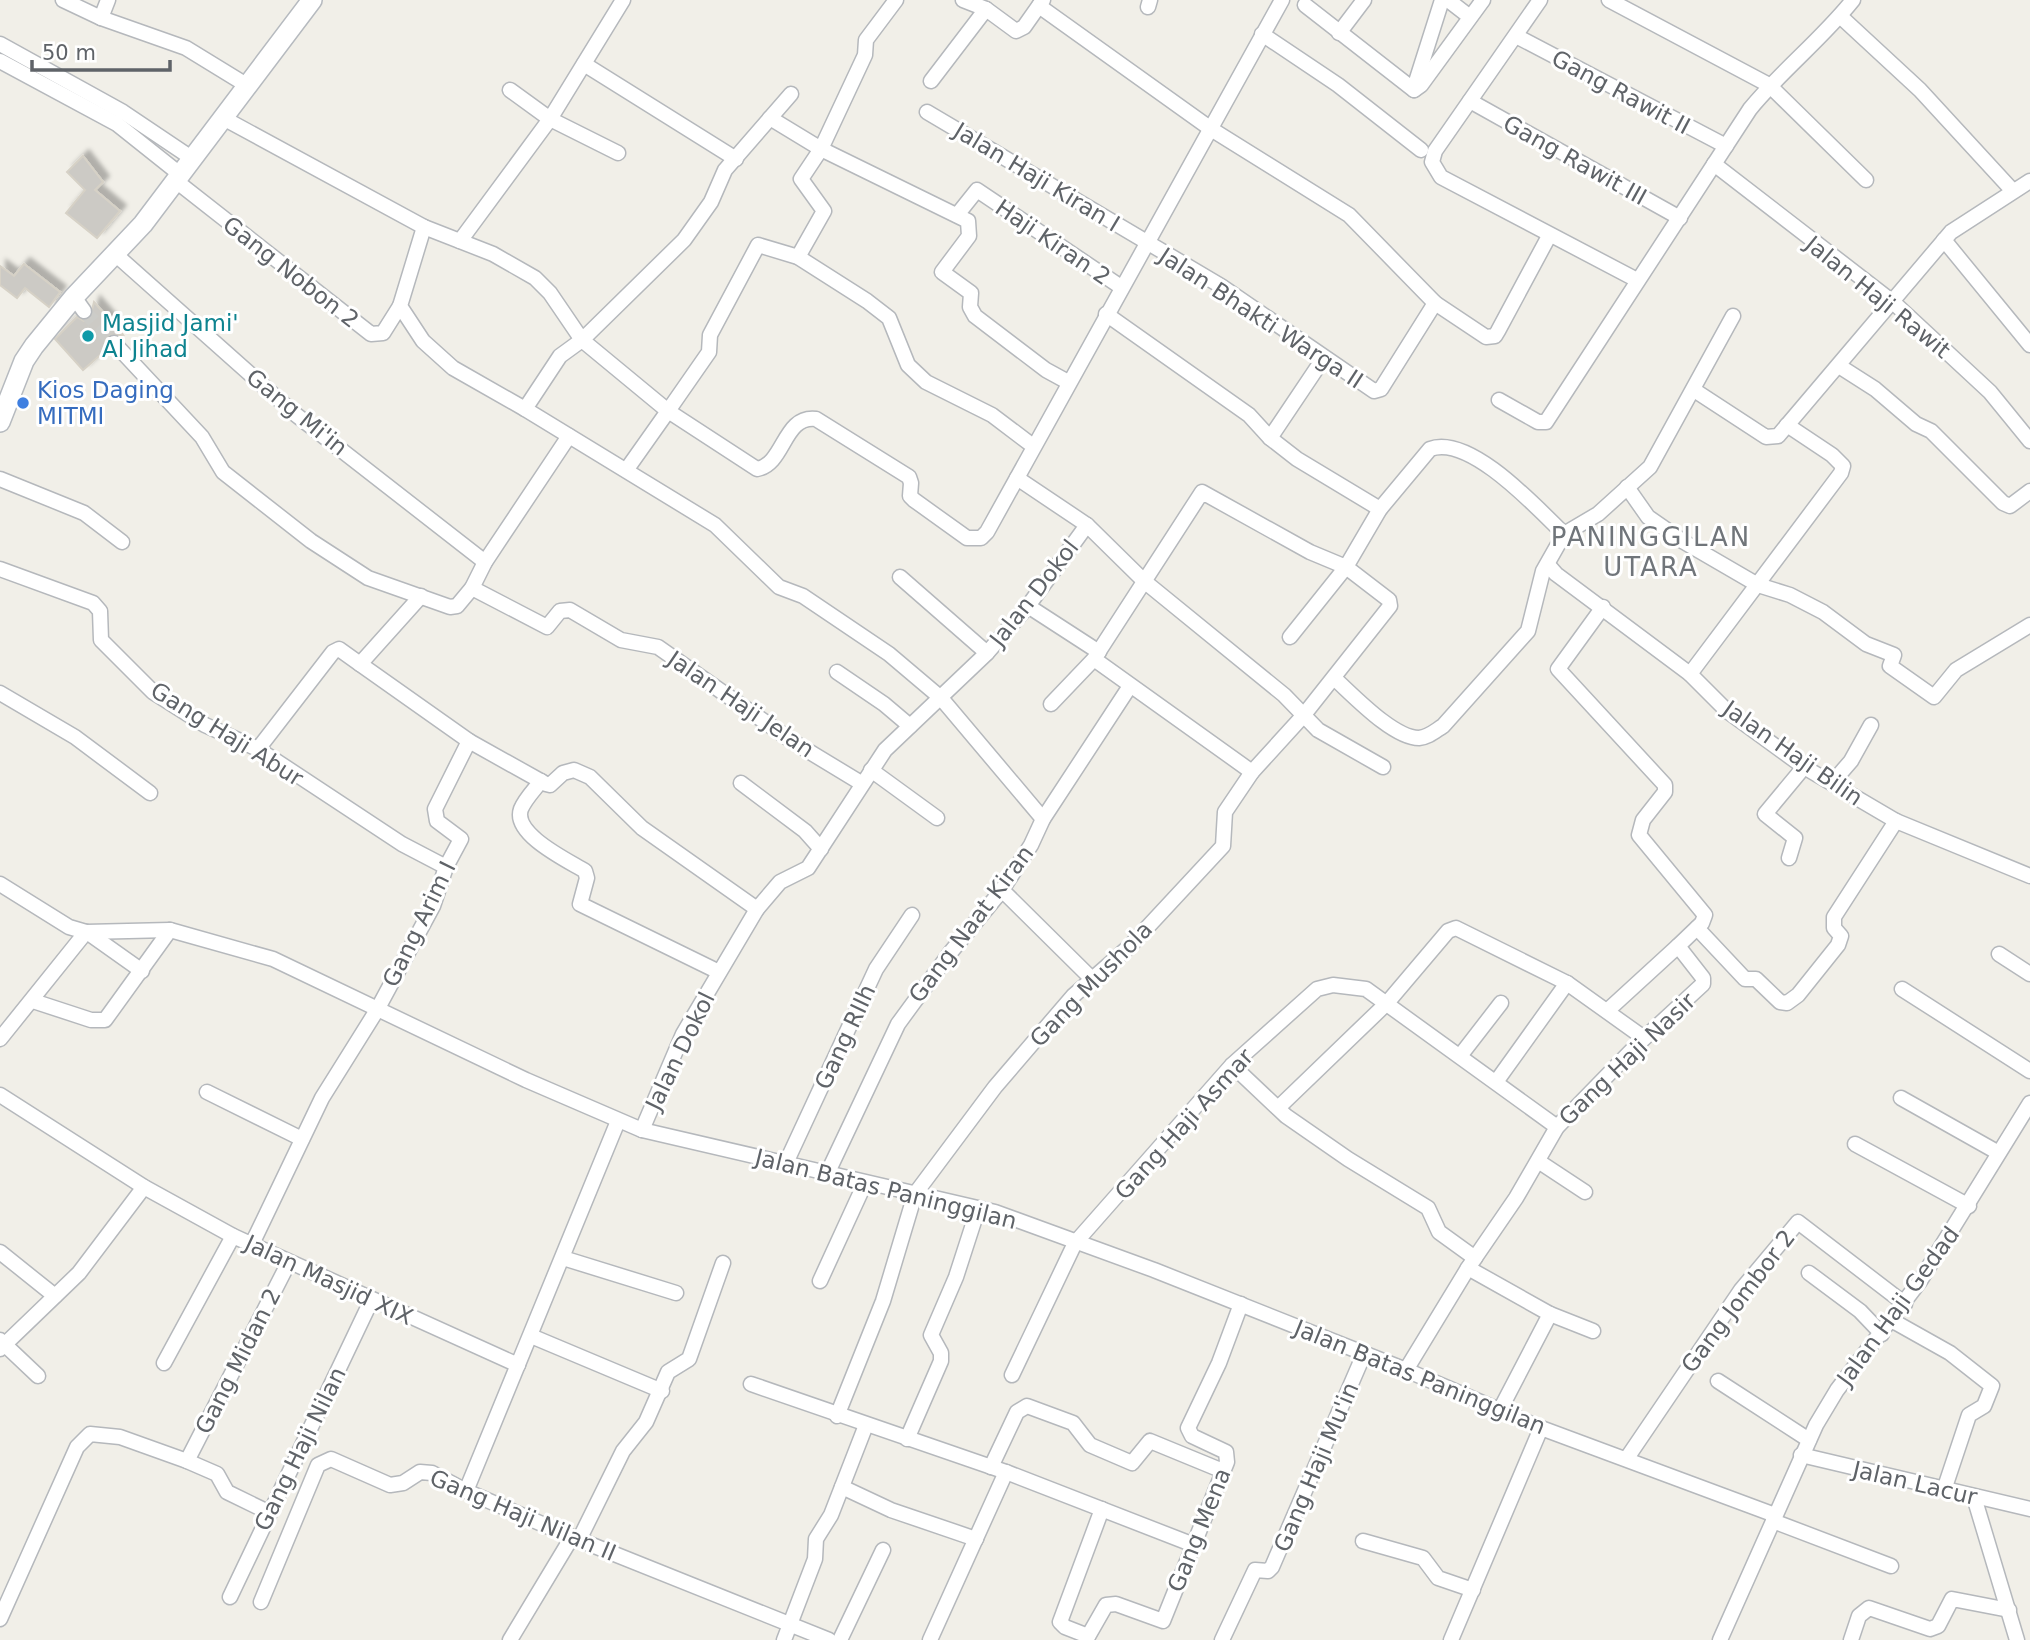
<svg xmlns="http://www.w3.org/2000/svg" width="2030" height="1640" font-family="'DejaVu Sans',sans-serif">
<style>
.building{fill:#cccac5;stroke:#d6d1c6;stroke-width:2;filter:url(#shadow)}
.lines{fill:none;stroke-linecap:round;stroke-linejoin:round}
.street-tunnel{stroke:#ccccc8;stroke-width:14;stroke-dasharray:14 7;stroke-linecap:butt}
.street-casing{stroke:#b5b8bc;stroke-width:17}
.secondary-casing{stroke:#b6babf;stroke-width:22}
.street{stroke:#fff;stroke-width:14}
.secondary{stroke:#fff;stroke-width:19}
.culture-dot{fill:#0f9aa8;stroke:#fff;stroke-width:2.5}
.shop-dot{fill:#3f7fe0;stroke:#fff;stroke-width:2.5}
.labels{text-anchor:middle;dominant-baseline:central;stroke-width:6;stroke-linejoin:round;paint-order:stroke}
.street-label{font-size:23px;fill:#5f6368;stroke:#fff}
.culture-label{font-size:23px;fill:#0d838f;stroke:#fff;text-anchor:start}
.shop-label{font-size:23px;fill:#366cbe;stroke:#fff;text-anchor:start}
.quarter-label{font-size:26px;letter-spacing:2px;fill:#70757a;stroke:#fff}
</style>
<defs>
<filter id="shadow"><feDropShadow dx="6" dy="-6" stdDeviation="2" flood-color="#0004"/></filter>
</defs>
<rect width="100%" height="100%" fill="#f1efe8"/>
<g class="building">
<path d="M83 156 103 182 95 190 120 211 97 238 66 213 85 190 67 172Z"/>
<path d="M24 264 60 292 49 307 25 288 17 298 0 285V266L14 276Z"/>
<path d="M94 302 123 335 108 336 105 341 107 349 83 370 55 339 77 317 84 321 90 318Z"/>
</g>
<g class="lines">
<path class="street-tunnel" d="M84 311 114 343"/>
<defs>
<g id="street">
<path d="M63 0 101 18 186 48 248 86"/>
<path d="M963 0 986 9 1016 31 1024 27 1043 0"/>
<path d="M1448 0 1470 17"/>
<path d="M1540 0 1435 151 1432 162 1441 177 1637 280"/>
<path d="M1609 0 1769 85 1866 180"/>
<path d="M1305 5 1414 90"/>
<path d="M1039 6 1211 129 1349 215 1435 303 1486 337 1495 336 1498 331 1549 236"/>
<path d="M1148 7 1150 0"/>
<path d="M1840 16 1920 90 2012 190"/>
<path d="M101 18 108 0"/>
<path d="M1339 33 1364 0"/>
<path d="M1262 34 1338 85 1421 150"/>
<path d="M1516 36 1726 146"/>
<path d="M0 44 123 112 193 159"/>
<path d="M0 61 117 124 181 175"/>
<path d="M584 64 736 159"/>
<path d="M931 81 986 9"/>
<path d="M1414 88 1442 0"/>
<path d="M510 90 550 119 618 153"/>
<path d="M1414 90 1421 85 1483 0"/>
<path d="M791 94 725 170 711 202 684 240 582 340 560 356 525 409 715 525 779 587 803 596 889 654 941 698 1043 819"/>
<path d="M1470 101 1680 218"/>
<path d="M927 112 1221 286 1374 391 1381 389 1435 303"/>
<path d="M770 118 821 149 865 55 866 40 896 0"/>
<path d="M225 119 424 227 493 254 535 278 550 293 582 340 668 411 627 469"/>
<path d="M1714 164 1894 303 1990 392 2030 441"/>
<path d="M176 181 371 334 383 333 400 306"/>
<path d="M957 215 977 190 1121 287"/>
<path d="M424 227 400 306 423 341 453 368 525 409"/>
<path d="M1944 240 2030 345"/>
<path d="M460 241 550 119 623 0"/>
<path d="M115 254 295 414 485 562"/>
<path d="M798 257 824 211 801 179 821 149 968 221 969 236 942 272 971 293 970 307 975 316 1046 370 1068 382"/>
<path d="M74 297 84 311"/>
<path d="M1106 314 1249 415 1270 438 1297 459 1380 509"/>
<path d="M114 343 202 437 223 472 311 541 368 578 450 607 457 606 472 588 485 562 569 436"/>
<path d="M1839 366 1875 389 1916 424 1931 431 2003 503 2010 506 2030 491"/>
<path d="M1694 390 1766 437 1778 436 1951 232 2030 181"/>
<path d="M1499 400 1538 422H1546L1750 109C1782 70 1822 39 1853 0"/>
<path d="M1270 438 1323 359"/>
<path d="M1033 446 992 415 926 382 908 365 889 318 867 301 798 257 758 245 710 335 709 352 668 411 757 469C785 464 783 415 816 419L909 477 911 483 910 496 914 500 967 538H981L987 532 1282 0"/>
<path d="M0 479 84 513 122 542"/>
<path d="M1627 487 1648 517 1684 542 1758 585 1790 595 1823 612 1866 644 1894 655 1890 666 1934 697 1956 670 2030 625"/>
<path d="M1087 525 1144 581 1284 695 1318 730 1383 767"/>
<path d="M1548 565 1556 574 1690 674 1727 711 1804 767 1896 821 2030 876"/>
<path d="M0 569 93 603 100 611 101 640 153 692 205 725 258 749 402 844 446 867"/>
<path d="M900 577 987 653"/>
<path d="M472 588 547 627 560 611 570 610 621 640 658 647 795 743 861 783"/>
<path d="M1028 606 1099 652"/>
<path d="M1290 637 1346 567 1380 509 1430 449C1470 434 1537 508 1564 534"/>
<path d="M837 672 884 704 910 726"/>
<path d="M1690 674 1841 473 1843 466 1832 455 1787 425"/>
<path d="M1334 678C1353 695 1393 738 1419 738 1429 737 1435 731 1443 726L1528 631 1543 571 1564 534 1598 514 1650 467 1733 316"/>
<path d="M0 693 75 737 150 793"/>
<path d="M1051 704 1094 659 1202 492 1310 552 1346 567 1389 600 1390 606 1303 716 1252 772 1094 659"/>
<path d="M469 741 546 784 550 785 563 773 574 770 590 777 642 828 757 909"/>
<path d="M258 749 333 652 339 649 360 664 421 596"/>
<path d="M871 770 937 818"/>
<path d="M541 781C535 789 525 799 521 809 512 834 567 860 585 871L587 878 580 904 719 972"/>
<path d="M741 783 805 831 821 849"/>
<path d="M1832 783 1851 761 1871 725"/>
<path d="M1789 858 1795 838 1765 814 1804 767"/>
<path d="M0 884 69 927 86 932 170 930 273 959 526 1080 642 1130 995 1212 1154 1270 1406 1370 1541 1428 1775 1515"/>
<path d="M1002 890 1093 980"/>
<path d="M1697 928 1745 979H1756L1780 1002 1787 1003 1798 995 1838 945 1841 936 1834 928V917L1896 821"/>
<path d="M87 932 142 971"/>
<path d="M1999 954 2030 974"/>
<path d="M1902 989 2030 1071"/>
<path d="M33 1001 91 1020H105L170 930"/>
<path d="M1607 1011 1678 946"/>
<path d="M0 1039 86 932"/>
<path d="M1460 1056 1501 1003"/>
<path d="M1232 1065 1286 1116 1348 1159 1428 1208 1439 1232 1475 1258"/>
<path d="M1496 1082 1567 983"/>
<path d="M207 1092 302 1139"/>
<path d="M0 1095 144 1187 233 1236 518 1365"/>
<path d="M1901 1098 1997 1152"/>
<path d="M1278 1108 1387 1003 1448 931 1456 928 1567 983 1644 1038"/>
<path d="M642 1130 683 1034 757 909 780 882 808 868 885 750 987 653 1028 606 1087 525 1017 478"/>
<path d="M1855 1144 1969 1206"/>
<path d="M1538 1161 1585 1192"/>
<path d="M786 1163 876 969 912 915"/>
<path d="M828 1172 898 1024 950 953 1002 890 1031 845 1043 819 1130 686"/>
<path d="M252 1244 322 1098 377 1010 433 906 446 867 461 839 437 821 435 809 469 741 360 664"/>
<path d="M0 1252 55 1296"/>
<path d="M563 1258 676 1293"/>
<path d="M1468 1268 1550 1314 1593 1331"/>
<path d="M1809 1273 1860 1311 1882 1334"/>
<path d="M820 1281 865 1183"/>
<path d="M1893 1321 1950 1353 1992 1386 1984 1406 1969 1415 1944 1490"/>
<path d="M531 1336 662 1391"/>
<path d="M0 1340 38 1376"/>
<path d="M0 1349 79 1273 144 1187"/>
<path d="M164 1363 233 1236"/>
<path d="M1406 1370 1468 1268 1516 1198 1557 1127 1639 1043 1703 984V978L1678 946 1702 923 1705 915 1639 835 1643 820 1665 792V785L1558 669 1603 607"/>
<path d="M1012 1375 1075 1243 1232 1065 1317 989 1333 985 1366 989 1557 1127"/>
<path d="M1718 1381 1809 1440"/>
<path d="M751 1384 1006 1472 1194 1545"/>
<path d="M1500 1410 1550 1314"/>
<path d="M837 1416 883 1301 915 1194 995 1087 1073 996 1130 946 1223 846 1225 812 1252 772"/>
<path d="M907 1439 941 1361V1353L931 1335 956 1277 978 1209"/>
<path d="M1801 1455 2030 1509"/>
<path d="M1627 1458 1741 1290 1798 1222 1905 1304"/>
<path d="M187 1461 289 1262"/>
<path d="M991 1467 1017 1412 1027 1406 1073 1423 1090 1445 1132 1463 1150 1441 1223 1471"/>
<path d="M842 1487 891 1510 976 1539"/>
<path d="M466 1491 618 1121"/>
<path d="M1974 1497 2017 1640"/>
<path d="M1773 1521 1891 1566"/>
<path d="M579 1540 623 1451 646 1422 668 1372 689 1359 723 1263"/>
<path d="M1363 1541 1423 1558 1438 1578 1473 1590"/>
<path d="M230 1597 371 1301"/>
<path d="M261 1602 318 1465 331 1459 390 1485 403 1483 420 1472 432 1473 466 1491 572 1537 829 1640"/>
<path d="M0 1619 77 1447 90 1434 120 1437 187 1461 217 1474 227 1492 268 1512"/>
<path d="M1088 1636 1065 1627 1060 1622 1102 1509"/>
<path d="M510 1640 572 1537"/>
<path d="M784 1640 815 1559 816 1539 831 1515 866 1425"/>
<path d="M840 1640 883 1550"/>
<path d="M930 1640 1006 1472"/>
<path d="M1086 1640 1106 1605 1116 1604 1163 1621 1227 1462 1226 1452 1192 1436 1188 1428 1219 1363 1241 1304"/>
<path d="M1222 1640 1255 1570 1268 1571 1272 1567 1364 1354"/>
<path d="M1451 1640 1541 1428"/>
<path d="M1720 1640 1816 1425 1837 1390 1920 1281 2030 1103"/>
<path d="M1851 1640 1859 1616 1869 1608 1930 1629 1938 1626 1952 1599 2009 1610"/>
</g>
<path id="secondary" d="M0 422 24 361 34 346 74 297 143 224 312 0"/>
</defs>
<use href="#street" class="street-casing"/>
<use href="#secondary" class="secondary-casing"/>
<use href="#street" class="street"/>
<use href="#secondary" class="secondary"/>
</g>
<circle class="culture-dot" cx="88" cy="336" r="7"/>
<circle class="shop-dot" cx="23" cy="403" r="7"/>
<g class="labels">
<g class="street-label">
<text transform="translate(1621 92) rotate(28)">Gang Rawit II</text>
<text transform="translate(1575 160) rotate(29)">Gang Rawit III</text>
<text transform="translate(1037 177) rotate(31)">Jalan Haji Kiran I</text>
<text transform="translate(1053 242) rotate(34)">Haji Kiran 2</text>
<text transform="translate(291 272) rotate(38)">Gang Nobon 2</text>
<text transform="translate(1878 297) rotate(39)">Jalan Haji Rawit</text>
<text transform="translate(1261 318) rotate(33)">Jalan Bhakti Warga II</text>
<text transform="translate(297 412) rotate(39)">Gang Mi'in</text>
<text transform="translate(1034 593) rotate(-52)">Jalan Dokol</text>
<text transform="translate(741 704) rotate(34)">Jalan Haji Jelan</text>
<text transform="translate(227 734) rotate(32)">Gang Haji Abur</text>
<text transform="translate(1793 753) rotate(35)">Jalan Haji Bilin</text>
<text transform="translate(419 924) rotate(-64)">Gang Arim I</text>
<text transform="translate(971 924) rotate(-53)">Gang Naat Kiran</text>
<text transform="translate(1091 984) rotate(-46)">Gang Mushola</text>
<text transform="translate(845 1037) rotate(-65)">Gang RIIh</text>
<text transform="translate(680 1051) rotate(-64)">Jalan Dokol</text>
<text transform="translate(1627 1059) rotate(-44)">Gang Haji Nasir</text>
<text transform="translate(1184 1124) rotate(-48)">Gang Haji Asmar</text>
<text transform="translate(886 1189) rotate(14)">Jalan Batas Paninggilan</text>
<text transform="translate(329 1280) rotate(25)">Jalan Masjid XIX</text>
<text transform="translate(1738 1301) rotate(-53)">Gang Jombor 2</text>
<text transform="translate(1898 1306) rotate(-54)">Jalan Haji Gedad</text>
<text transform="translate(238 1361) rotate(-63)">Gang Midan 2</text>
<text transform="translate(1420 1377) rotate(22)">Jalan Batas Paninggilan</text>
<text transform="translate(300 1449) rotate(-64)">Gang Haji Nilan</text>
<text transform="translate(1316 1467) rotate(-67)">Gang Haji Mu'in</text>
<text transform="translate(1915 1483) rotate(13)">Jalan Lacur</text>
<text transform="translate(523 1515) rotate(23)">Gang Haji Nilan II</text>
<text transform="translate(1199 1530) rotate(-68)">Gang Mena</text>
</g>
<g class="culture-label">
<text x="102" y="323">Masjid Jami'<tspan x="102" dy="26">Al Jihad</tspan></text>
</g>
<g class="shop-label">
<text x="37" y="390">Kios Daging<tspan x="37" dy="26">MITMI</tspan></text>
</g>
<g class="quarter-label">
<text x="1651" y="537">PANINGGILAN<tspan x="1651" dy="30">UTARA</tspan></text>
</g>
</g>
<path d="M32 60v10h138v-10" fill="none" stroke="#5f6368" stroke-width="3.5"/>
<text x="42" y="60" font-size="21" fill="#5f6368" stroke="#ffffff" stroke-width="5" paint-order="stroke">50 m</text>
</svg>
